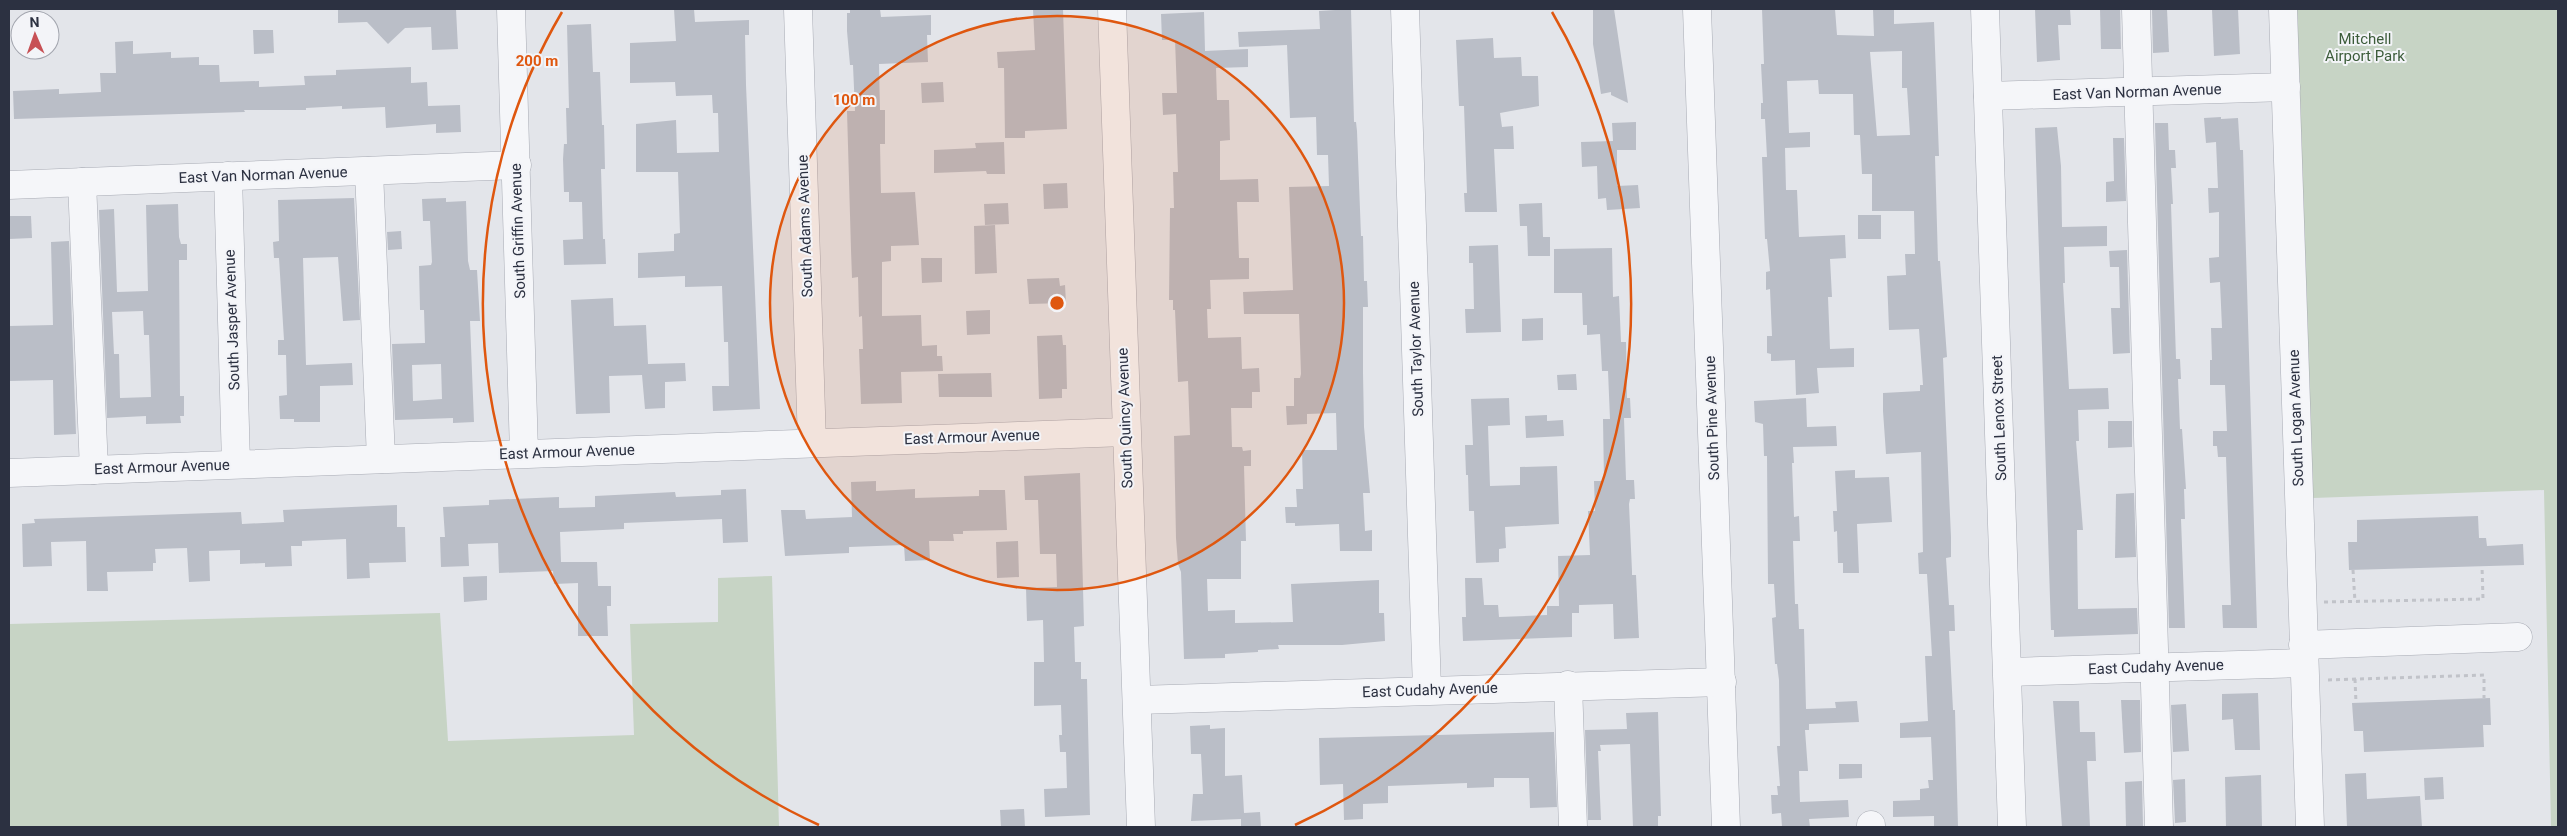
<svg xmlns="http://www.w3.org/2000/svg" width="2567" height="836" font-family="Roboto,sans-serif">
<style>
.green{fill:#c7d4c5}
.building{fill:#babec7;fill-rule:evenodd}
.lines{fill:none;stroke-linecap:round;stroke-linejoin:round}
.minor-casing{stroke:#a8abb4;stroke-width:29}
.path{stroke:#c1c3c9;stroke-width:3;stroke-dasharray:4 4;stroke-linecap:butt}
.minor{stroke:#f5f6f9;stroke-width:28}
.ring{fill:none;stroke:#df570f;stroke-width:2.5}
.labels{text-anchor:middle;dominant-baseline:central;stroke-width:4;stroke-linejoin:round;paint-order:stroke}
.park-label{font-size:15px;fill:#3c5c3a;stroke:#f3f4f8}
.street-label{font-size:15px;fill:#2c3141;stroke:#f3f4f8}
.centre{fill:#df570f;stroke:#f3f4f8;stroke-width:2.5}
.ring-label{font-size:15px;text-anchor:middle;font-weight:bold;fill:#df570f;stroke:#f3f4f8;stroke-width:4;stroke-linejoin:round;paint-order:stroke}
</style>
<rect width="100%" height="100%" fill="#e3e5ea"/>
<g class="green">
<path d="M2297 9H2558V827H2551L2544 490 2313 498Z"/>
<path d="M772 576 779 827H9V624L440 613 448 741 634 735 630 624 718 622V578Z"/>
</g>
<g class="building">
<path d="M338 9H456L458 49 432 50 431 27 405 28 388 44 367 22 338 23Z"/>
<path d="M674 9H694L695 22 749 20V35H745L746 85 760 409 713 411 712 386H729L728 342H724L722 286 685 287V276L638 278V253L674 251V234L680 233 678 172H636V124L676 120 677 153 719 152 718 113H713L712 95 676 96 675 82 630 83V43L676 41Z"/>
<path d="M850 9H880L881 17 931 15V35H927L928 62 879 64 880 110H885V144H880L881 193 915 192 919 245 891 246V261L882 262V316L921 315 922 346 937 345V356H942L943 371 901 372 902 403 861 404 859 349H863L862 316 859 317 858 277 852 278 851 250 847 111H855L853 65H850L847 31V13H850Z"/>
<path d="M1033 9H1063L1067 129 1025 131V138H1005L1004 68H998L997 52 1035 50Z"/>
<path d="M1351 9 1354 122H1356L1357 131 1361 236H1363L1364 281H1367L1368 307H1363V373L1364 427 1370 493H1363L1365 531 1372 530V551H1340L1339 524 1295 526V523H1286L1285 507H1297L1296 489H1303L1302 450H1337L1336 413 1307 414V424L1287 425 1286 406H1294V378H1300L1301 374 1299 314H1244L1243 292 1293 290 1289 187 1329 186 1328 155H1317L1316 117 1290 118 1287 45 1239 47 1238 32 1320 29 1319 11Z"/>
<path d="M1593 9H1614L1628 103 1611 95V92L1601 94 1593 44Z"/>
<path d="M1762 9H1835L1837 35 1874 36 1873 9H1894V24L1934 22 1939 156H1935L1938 261H1940L1947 357 1943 358 1951 537V557L1946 558 1949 605H1954L1955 631H1949L1953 710H1955L1958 827H1934V816L1893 817V801L1920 800V789L1929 788 1928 780H1933L1931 737 1900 738V723L1928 721 1925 656H1932L1927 574H1919L1918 553 1923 552 1921 452 1886 454 1883 411V393L1920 391V385H1923L1919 329 1889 330 1887 276 1906 275 1905 254H1915L1914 211H1872V174H1862L1860 135H1854L1853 94H1819L1818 80 1787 81 1789 133 1810 132V147L1785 148 1786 190H1797L1799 237 1845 235 1846 258 1830 259 1832 297H1828L1830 349 1854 348V367L1817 368 1819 393 1796 395 1795 360 1771 361V354L1767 353V336H1772L1770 289 1766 290V272L1770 271 1767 239H1765L1762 157H1767L1765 119H1761V103H1763L1761 64H1764ZM1902 51V88H1907L1910 135 1877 136 1870 52Z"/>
<path d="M2035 9H2070L2071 25H2058L2060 60 2037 62Z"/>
<path d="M2100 9H2120L2121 49H2101Z"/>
<path d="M2152 9H2167L2169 52 2153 53Z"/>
<path d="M2212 9H2238L2240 54 2214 56Z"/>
<path d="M1204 12 1205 51 1248 49V67L1216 68 1217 100H1229L1230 140 1220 141V180L1258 179 1259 202H1237L1239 258H1249V279L1210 280 1211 309H1207L1208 338 1241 337 1242 369 1259 368 1260 392H1252V408H1231L1232 447H1242L1243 451 1251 450V466H1244L1246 541H1241V579H1207L1208 611 1235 610V623L1293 622 1291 584 1379 580V613H1384L1385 641 1342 645H1278L1279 649 1258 650V652L1225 654V658L1184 659 1181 572 1178 564 1176 538 1174 436 1190 435 1188 381 1178 382 1175 310H1173V300H1169L1170 208H1174L1173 172H1178L1176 114 1163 115 1162 93H1177L1175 40H1162L1161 14Z"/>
<path d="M591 24 593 72H600L602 125H604L605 169H601L603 239H605L606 264 564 265 563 240 583 239 582 202H569V192H564L563 159 564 144H567L566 108H569L567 25Z"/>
<path d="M253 30H273L274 53 254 54Z"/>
<path d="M1493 38 1494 58 1521 57 1522 76H1538L1539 106 1500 113 1502 127 1513 126 1514 149H1494L1497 212H1465L1464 193H1467L1464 106H1459L1456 40Z"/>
<path d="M133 41V54L171 52V58L199 57V65H219L220 82 259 81V87L305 85 304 76 336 75V70L411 67V83L427 82 428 106 460 105 461 132 436 133V124L386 128 385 107 342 109V106L306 108V110H244L245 112 14 119 13 91 59 89V94L101 92 100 73H116L115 42Z"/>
<path d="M943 82 944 102 922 103 921 83Z"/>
<path d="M2221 117V119L2238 118 2240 150H2243L2257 628H2223L2222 605H2231L2226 457H2218L2217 446H2213V431H2227L2225 385H2210V360H2212L2211 328H2222L2220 282 2210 283 2209 258 2219 257V212L2209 213 2208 188H2218L2216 142 2206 143 2204 118Z"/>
<path d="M1636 122V150H1617V186L1638 185 1640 208 1607 210 1606 198 1598 199 1597 166 1582 167 1581 142 1613 141 1612 123Z"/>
<path d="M2155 123H2168L2169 150H2175L2176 168H2171L2173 204H2171L2176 359H2180L2181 379H2178L2180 429H2182L2186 489H2184L2185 519H2181L2185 628H2169Z"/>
<path d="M2057 127 2061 166 2062 227 2107 226V246L2064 247 2065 283H2063L2069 389 2108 388 2109 409 2078 410 2079 441H2076L2083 530H2077L2078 609 2137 608 2138 634 2054 637V630H2051L2035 128Z"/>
<path d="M2113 138H2124L2126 201 2106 202V182L2114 181Z"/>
<path d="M1004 142 1005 174H987L986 171 934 173V150L976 148 975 143Z"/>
<path d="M1067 183 1068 208 1044 209 1043 184Z"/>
<path d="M354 198 360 320 343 321 338 257 303 258 306 365 352 363 353 385 320 386V422H294V419H280L279 396 287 395 286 355H278V340H284L279 258H274L273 242 279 241 278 200Z"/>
<path d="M446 198V202L466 201 468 261 470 270H477L480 321H470L474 422 453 423V418L395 420 392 344 425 343 424 310H420L419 266 431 265 432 262 430 221H423L422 199ZM441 364 442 399 413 401 412 365Z"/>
<path d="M1008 203 1009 224 985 225 984 204Z"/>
<path d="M1542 203 1543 237H1550V256H1528L1527 226H1520L1519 204Z"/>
<path d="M178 204 179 237 181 244H187V260H179L180 396H184V416H180L181 423 146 424V416L107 418 99 210 114 209 117 292 148 291 146 205ZM143 311 144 335H149L151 397 120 398 119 354H114L112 312Z"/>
<rect x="1858" y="215" width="23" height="24"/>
<path d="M9 216H31L32 238 9 239Z"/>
<path d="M995 225 997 273 975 274 974 226Z"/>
<path d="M401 231 402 249 388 250 387 232Z"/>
<path d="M69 241 76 434 54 435 53 380 9 381V326L53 325 51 242Z"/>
<path d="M1498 245 1501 332 1466 333 1465 309H1474L1473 263H1469V246Z"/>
<path d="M1612 248 1613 297 1619 296 1621 342H1626L1627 398H1630L1631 418H1624L1626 480H1634L1635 499H1630L1629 504 1632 571V575H1636L1639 638 1614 639 1613 604 1579 605V613H1572V637L1463 641 1462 617H1466L1465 578H1482L1484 605H1498L1499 617 1547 615V606H1559L1558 556 1590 555 1588 511H1595L1594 481H1604L1603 419H1610L1608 371H1602L1600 334 1587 335V325H1583L1582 293H1554V249Z"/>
<path d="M2127 250 2130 353 2113 354 2111 308H2120L2119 267H2110L2109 251Z"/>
<path d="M921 258H942V282L922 283Z"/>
<path d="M1059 278 1060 286 1065 285 1066 303 1029 304 1027 279Z"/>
<path d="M613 298 614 326 646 325 648 364 685 363 686 381 665 382V408L645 409 642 375 609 376 610 413 576 414 571 300Z"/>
<path d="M990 310V334L967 335 966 311Z"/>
<path d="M1543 318V340L1522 341V319Z"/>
<path d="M1062 335 1063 345H1066L1067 389H1062V398L1039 399 1037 336Z"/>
<path d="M991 373 992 397H939L938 374Z"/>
<path d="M1576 374 1577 390H1558L1557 375Z"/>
<path d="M1509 398 1510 425 1488 426 1490 486 1520 485V467L1557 466 1559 524 1505 527 1506 548 1499 549V562L1476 563 1474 511H1469L1468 475H1466L1465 445H1473L1471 399Z"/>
<path d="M1806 398 1807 427 1836 426 1837 446 1793 447 1794 463H1792L1794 517 1799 516 1800 541H1793L1795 604H1798L1799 629H1804L1806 709 1836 708 1835 702 1857 701 1859 722 1809 724V730H1805L1808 771H1799L1800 802 1848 800 1849 817 1809 819 1810 827H1782L1781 813 1772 814 1771 795H1778L1777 786H1780L1777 746H1780L1779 680 1777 664H1775L1772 618 1776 617 1774 584H1768L1767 456H1764L1763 424 1755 422 1754 401Z"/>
<path d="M1547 415V421L1563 420 1564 436 1526 438 1525 416Z"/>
<path d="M2108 421H2132V447L2108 448Z"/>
<path d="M1855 470V478L1889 477 1892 522 1857 524 1859 573H1843V563H1838L1837 531 1834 532 1833 511H1837L1835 471Z"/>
<path d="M1080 473 1084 626 1074 627 1075 662H1081V679H1087L1090 815 1045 817 1044 789 1067 788 1066 752H1060L1059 735H1062L1061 705 1034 706V662H1044L1043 620 1027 621 1026 588 1057 587 1056 554H1040L1038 500H1025L1024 476Z"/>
<path d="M876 481V491L915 489V498L979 496V490H1005L1007 530 963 531V534H953L954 541H929L930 560 905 561 904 545 849 547V553L785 556 781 510H805L806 519 852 517 851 482Z"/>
<path d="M746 489 748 542 723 543 722 519 624 523V529L560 532 561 562H597L598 586H611V606H607L608 636H578V583L554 584 553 571 499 573 498 543 468 544 469 566 441 567 440 537H445L443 507 489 505V500L559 497V508L595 507V496L675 492 676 497 721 495V490Z"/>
<path d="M2134 493 2136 557 2115 558 2116 494Z"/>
<path d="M397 505V527H405L406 562 369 563 370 578 347 579 346 539 302 541V546H291L292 566 265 567V563L240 564V550L209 551 210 581 189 582 187 548 155 549 156 563H153V571L107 572 108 591H87L86 541 51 542 52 566 23 567 22 524 35 523 34 519 241 512 242 524 284 522 283 510Z"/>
<path d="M2478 516 2479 538H2486L2487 546 2523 544 2524 565 2349 570 2348 542H2357V520Z"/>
<path d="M1018 541 1019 577 997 578 996 542Z"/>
<path d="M487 576V600L464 602 463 577Z"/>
<path d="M2258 693 2260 750H2235L2233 719 2222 720V694Z"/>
<path d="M2490 698 2491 725H2483L2484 747 2364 752 2363 731H2354L2352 703Z"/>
<path d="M2121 700H2140L2141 752 2124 753Z"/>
<path d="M2053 701H2079L2080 732H2095L2096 761H2087L2090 827H2062Z"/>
<path d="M2186 704 2189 751 2173 752 2171 705Z"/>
<path d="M1658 712 1661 816H1658V827H1633L1630 744 1600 745 1601 751H1598L1601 820H1588L1585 730 1627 729 1626 713Z"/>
<path d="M1210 725V729L1225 728V776L1242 775 1244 813 1260 812 1261 827H1241V819L1191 821 1193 794H1203L1201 754H1191L1190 726Z"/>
<path d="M1554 732 1557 807 1530 808 1529 778H1494V787L1467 788V783L1388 786V803L1363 804V819L1344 820 1343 784 1320 785 1319 738Z"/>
<path d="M1839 764H1862V778L1839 779Z"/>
<path d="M2366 773 2367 799 2420 796 2422 827H2347L2345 774Z"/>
<path d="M2261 775 2262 827H2226L2225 777Z"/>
<path d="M2443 777 2444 799 2425 800 2424 778Z"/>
<path d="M2185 779 2186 822 2175 823 2173 780Z"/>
<path d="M2142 781 2143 827H2126L2125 782Z"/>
<path d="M1024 809 1025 827H1001L1000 810Z"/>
</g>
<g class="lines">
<defs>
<g id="minor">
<path d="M511 9 524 453"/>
<path d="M798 9 812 443"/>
<path d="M1112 9 1141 827"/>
<path d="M1405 9 1427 690"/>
<path d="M1697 9 1726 827"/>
<path d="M1985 9 2012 827"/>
<path d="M2136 9 2159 827"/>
<path d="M2283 9 2310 827"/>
<path d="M1988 96 2286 87"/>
<path d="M369 171 381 459"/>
<path d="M228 176 236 464"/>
<path d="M82 182 94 470"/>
<path d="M9 185 517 165"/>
<path d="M9 473 1125 432"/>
<path d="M2303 645 2518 637"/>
<path d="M2008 672 2303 663"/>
<path d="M1568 685 1573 827"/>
<path d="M1138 700 1722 682"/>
<path d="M1871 825V827"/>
</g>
</defs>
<use href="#minor" class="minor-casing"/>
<g class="path">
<path d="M2353 570 2355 602"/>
<path d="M2324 602 2483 599 2482 566"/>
<path d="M2355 679 2356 703"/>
<path d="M2328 680 2484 675V698"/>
</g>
<use href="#minor" class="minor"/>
</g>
<circle cx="1057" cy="303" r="287" fill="#df570f" fill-opacity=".12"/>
<g class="ring">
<circle cx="1057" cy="303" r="287"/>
<path d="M819 825A574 574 0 0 1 562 12M1552 12A574 574 0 0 1 1295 825"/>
</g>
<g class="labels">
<g class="park-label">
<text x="2365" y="39">Mitchell<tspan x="2365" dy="17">Airport Park</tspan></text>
</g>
<g class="street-label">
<text transform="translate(2137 92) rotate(-2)">East Van Norman Avenue</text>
<text transform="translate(263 175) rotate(-2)">East Van Norman Avenue</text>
<text transform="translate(805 226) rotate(-92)">South Adams Avenue</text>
<text transform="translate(518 231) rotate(-92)">South Griffin Avenue</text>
<text transform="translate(232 320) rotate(-92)">South Jasper Avenue</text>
<text transform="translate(1416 349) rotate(-92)">South Taylor Avenue</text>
<text transform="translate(1125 418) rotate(-92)">South Quincy Avenue</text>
<text transform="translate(1712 418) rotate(-92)">South Pine Avenue</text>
<text transform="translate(1999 418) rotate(-92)">South Lenox Street</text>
<text transform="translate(2296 418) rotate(-92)">South Logan Avenue</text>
<text transform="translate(972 437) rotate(-2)">East Armour Avenue</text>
<text transform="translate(567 452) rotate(-2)">East Armour Avenue</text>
<text transform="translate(162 467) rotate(-2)">East Armour Avenue</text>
<text transform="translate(2156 667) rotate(-2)">East Cudahy Avenue</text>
<text transform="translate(1430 690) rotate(-2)">East Cudahy Avenue</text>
</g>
</g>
<circle cx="1057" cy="303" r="8" class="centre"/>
<g class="ring-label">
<text x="537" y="66">200 m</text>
<text x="854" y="105">100 m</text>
</g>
<rect width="2567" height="836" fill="none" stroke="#2c3141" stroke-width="20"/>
<g transform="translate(35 35) rotate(358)"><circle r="24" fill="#f3f4f8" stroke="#a3a6af"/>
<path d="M0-4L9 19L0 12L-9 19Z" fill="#c75055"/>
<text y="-8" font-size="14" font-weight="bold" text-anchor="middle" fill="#2c3141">N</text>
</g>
</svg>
